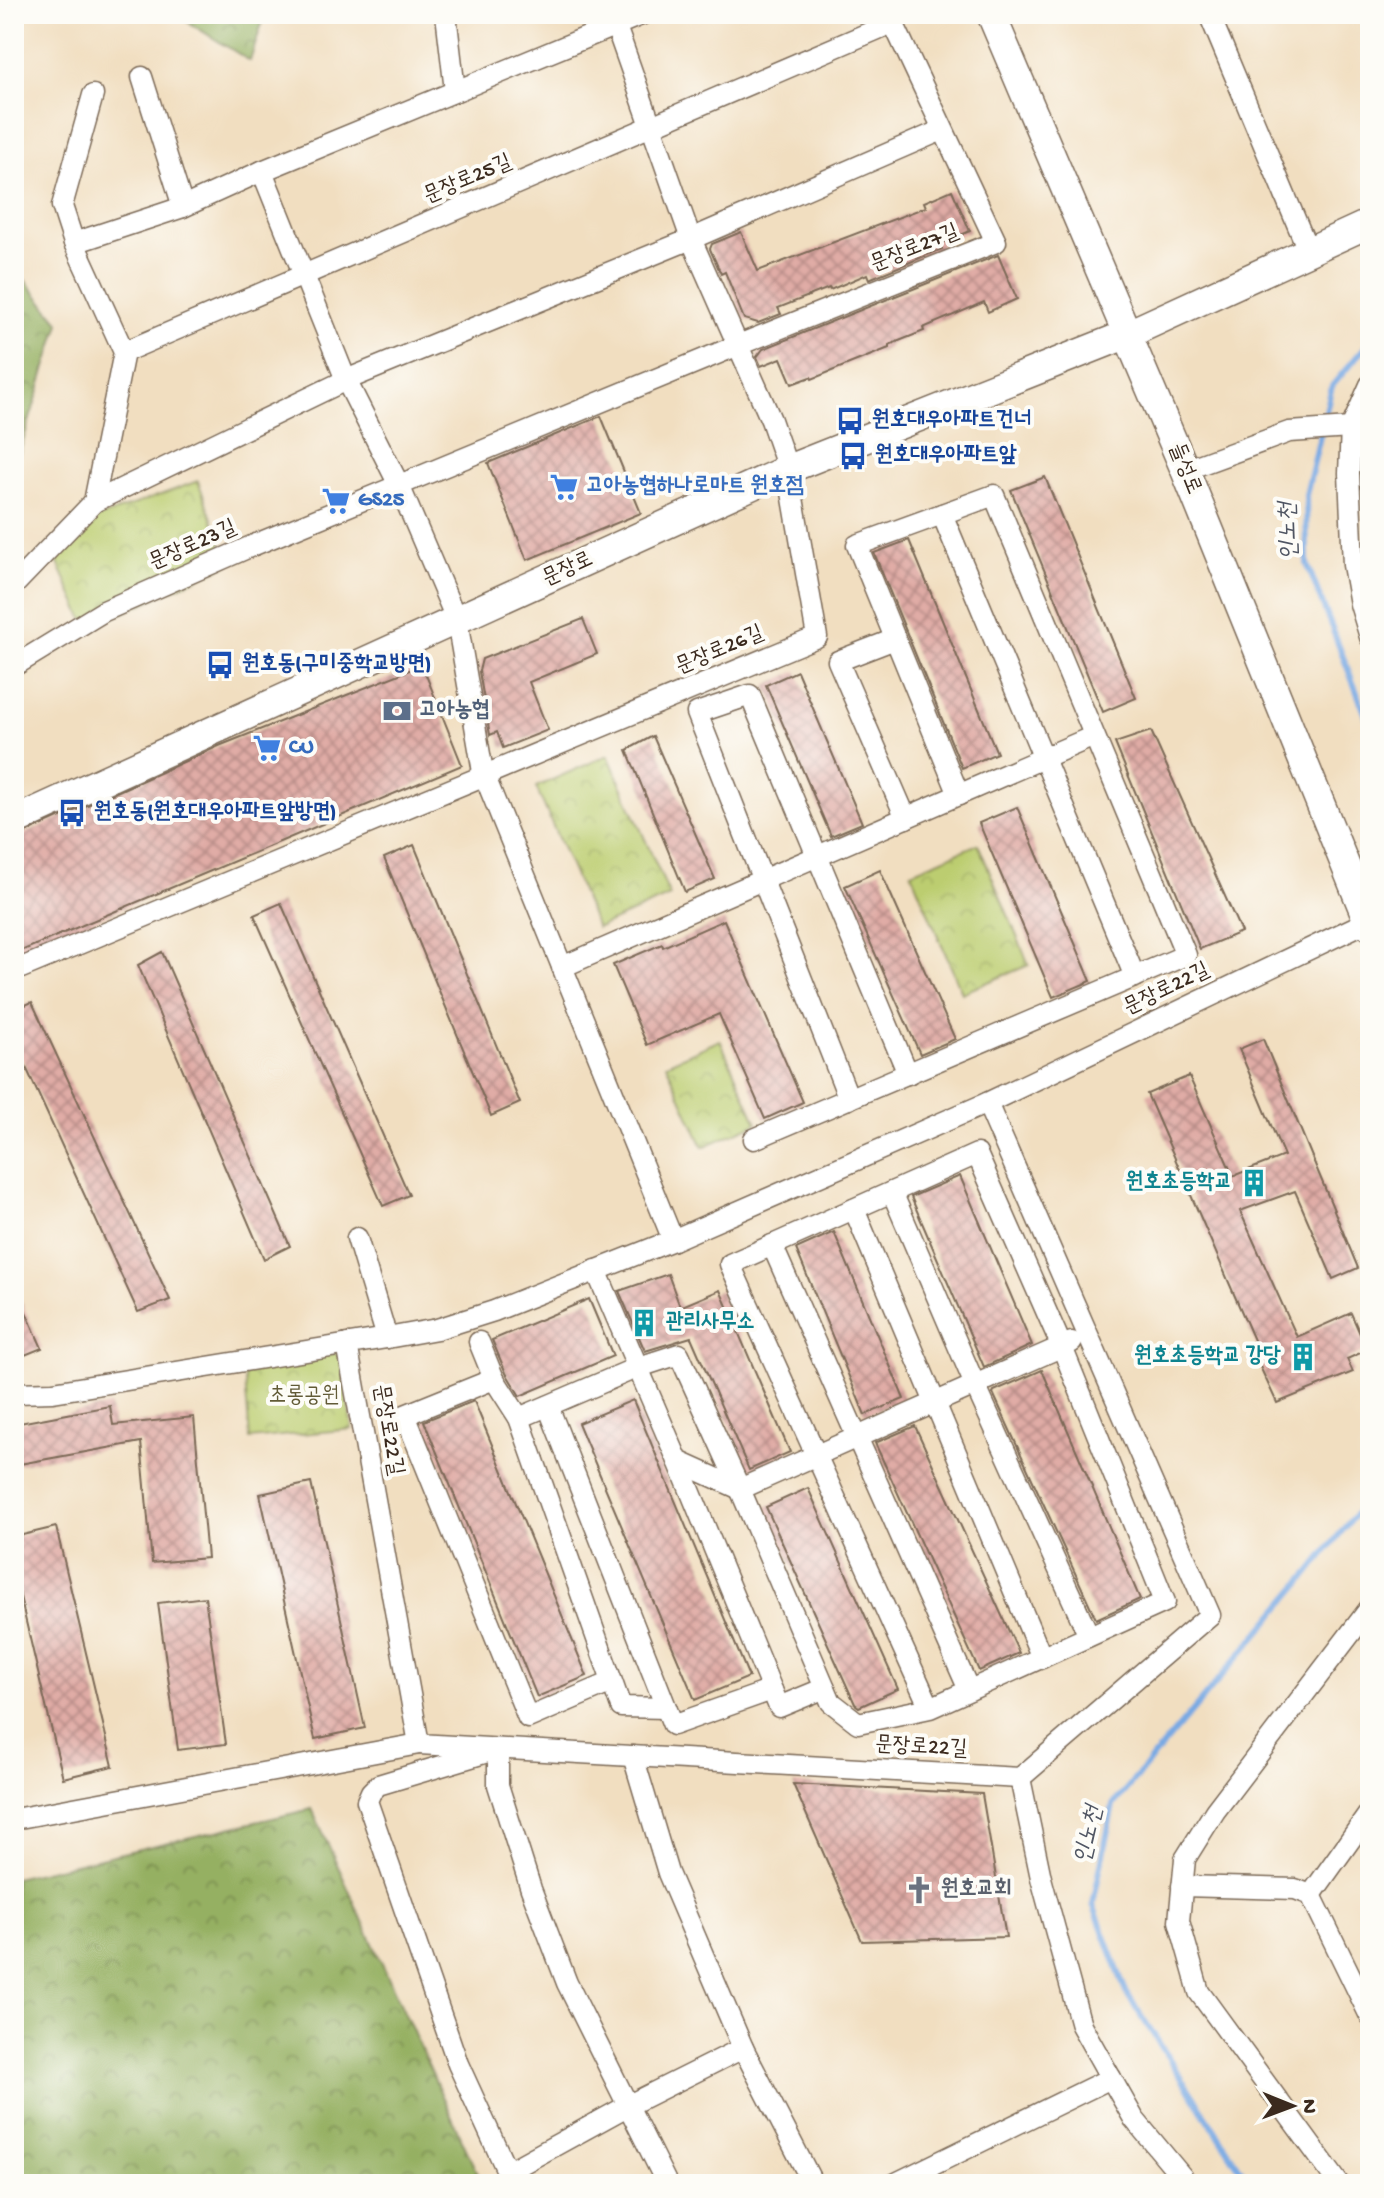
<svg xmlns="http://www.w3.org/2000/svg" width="1384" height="2198" font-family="'Gochi Hand','Poor Story',sans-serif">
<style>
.forest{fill:url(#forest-crowns);stroke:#686d40;stroke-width:2}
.park{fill:url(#park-crowns);stroke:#7c7c47;stroke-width:2}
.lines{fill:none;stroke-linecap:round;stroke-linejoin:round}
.stream{stroke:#78a9e3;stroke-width:6}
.building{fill:url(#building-cross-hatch)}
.street-casing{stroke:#7b6957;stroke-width:23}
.secondary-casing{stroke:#7b6957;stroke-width:31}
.street{stroke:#fff;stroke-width:20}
.secondary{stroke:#fff;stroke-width:28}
.labels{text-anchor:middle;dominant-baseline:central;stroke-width:8;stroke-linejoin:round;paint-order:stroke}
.street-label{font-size:22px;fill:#3b2a1e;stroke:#fdfcf7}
.transit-label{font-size:22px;font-weight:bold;fill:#164399;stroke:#fdfcf7;text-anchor:start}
.shop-label{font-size:22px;font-weight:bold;fill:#366cbe;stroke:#fdfcf7;text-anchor:start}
.service-label{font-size:22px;font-weight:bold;fill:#4e5e75;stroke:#fdfcf7;text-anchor:start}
.culture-label{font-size:22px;font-weight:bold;fill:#0d838f;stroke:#fdfcf7;text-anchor:end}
.park-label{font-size:22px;fill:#625b37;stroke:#fdfcf7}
.worship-label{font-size:22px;font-weight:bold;fill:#5b616d;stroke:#fdfcf7;text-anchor:start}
.water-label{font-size:24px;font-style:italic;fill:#505663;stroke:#fdfcf7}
</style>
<defs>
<pattern id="forest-crowns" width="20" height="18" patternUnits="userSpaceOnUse" patternTransform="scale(2)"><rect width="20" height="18" fill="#95b062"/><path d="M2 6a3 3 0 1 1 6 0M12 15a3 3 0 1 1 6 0" fill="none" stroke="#7b8f50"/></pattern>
<pattern id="park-crowns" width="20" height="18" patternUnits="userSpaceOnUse" patternTransform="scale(2)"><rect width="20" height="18" fill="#bccd70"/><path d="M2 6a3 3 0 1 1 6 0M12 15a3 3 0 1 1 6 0" fill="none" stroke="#a2b061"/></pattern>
<pattern id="building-cross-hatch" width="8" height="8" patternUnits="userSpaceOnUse" patternTransform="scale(2)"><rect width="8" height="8" fill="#e0aca6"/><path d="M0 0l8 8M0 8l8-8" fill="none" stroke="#b78c87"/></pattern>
</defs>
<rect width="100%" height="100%" fill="#fdfcf7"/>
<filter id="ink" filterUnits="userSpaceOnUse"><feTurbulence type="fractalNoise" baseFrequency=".0125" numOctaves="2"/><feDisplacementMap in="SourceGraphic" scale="16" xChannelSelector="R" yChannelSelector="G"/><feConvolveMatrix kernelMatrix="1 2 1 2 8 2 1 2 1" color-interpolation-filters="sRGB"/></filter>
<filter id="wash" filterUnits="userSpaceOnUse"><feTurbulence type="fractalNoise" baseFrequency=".006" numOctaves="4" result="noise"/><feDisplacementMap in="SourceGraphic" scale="32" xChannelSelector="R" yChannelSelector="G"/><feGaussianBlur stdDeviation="1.8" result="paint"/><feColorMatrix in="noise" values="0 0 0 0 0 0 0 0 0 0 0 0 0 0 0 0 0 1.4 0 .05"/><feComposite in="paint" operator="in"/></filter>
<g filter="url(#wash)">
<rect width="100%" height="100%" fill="#f1dec0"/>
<g class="forest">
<path d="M175 14H265L250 61Z"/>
<path d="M14 267 60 323 14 470Z"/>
<path d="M312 1809 482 2184H14V1878Z"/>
</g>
<g class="park">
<path d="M198 481 229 564 88 629 52 550 73 527Z"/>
<path d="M608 755 670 896 597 928 536 787Z"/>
<path d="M978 844 1029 965 962 993 911 872Z"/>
<path d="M720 1040 757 1123 703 1147 666 1064Z"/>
<path d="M341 1352 352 1429 250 1439 244 1370Z"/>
</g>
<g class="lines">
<g class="stream">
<path d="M1370 341 1332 386 1306 495 1307 564 1370 726"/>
<path d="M1250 2184 1126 1992 1093 1904 1113 1805 1310 1572 1370 1495"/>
</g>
</g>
<g id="blocks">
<g class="building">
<path d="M952 190 970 231 940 244 942 249 869 279 867 274 830 290 829 288 778 308 781 314 758 323 744 319 725 272 721 274 710 249 712 244 741 232 758 271 926 207 924 202Z"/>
<path d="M998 255 1017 299 988 312 984 302 923 328 924 331 889 345V348L812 379 811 377 792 384 781 358 761 366 757 357 763 349Z"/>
<path d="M601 416 641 513 527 560 488 463Z"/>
<path d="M1045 477 1136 698 1103 712 1011 490Z"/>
<path d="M909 540 997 753 962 768 874 553Z"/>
<path d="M583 619 597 654 529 682 548 730 503 748 497 732 490 735 479 671 482 659Z"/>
<path d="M422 665 462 765 14 954V838L219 746Z"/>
<path d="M797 671 862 823 831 836 766 685Z"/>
<path d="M1151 731 1241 932 1200 949 1115 743Z"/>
<path d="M653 736 715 879 685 892 627 750Z"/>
<path d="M1017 807 1091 981 1053 997 979 823Z"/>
<path d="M414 845 520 1103 491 1116 384 858Z"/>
<path d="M880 870 955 1039 920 1054 845 886Z"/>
<path d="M281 903 409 1195 383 1206 254 915Z"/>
<path d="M724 920 803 1102 765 1119 719 1014 647 1045 613 965 662 944 663 947Z"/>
<path d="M162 952 290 1246 264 1259 138 965Z"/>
<path d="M32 1002 170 1300 138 1312 14 1041V1010Z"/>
<path d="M1263 1039 1358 1268 1333 1279 1295 1191 1240 1211 1297 1337 1351 1313 1367 1350 1347 1359 1353 1372 1277 1403 1255 1356 1260 1354 1147 1094 1189 1076 1233 1176 1284 1156 1239 1049Z"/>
<path d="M960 1176 1032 1345 984 1367 911 1197Z"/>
<path d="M834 1232 904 1399 865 1415 796 1249Z"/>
<path d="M668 1274 680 1307 720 1290 790 1452 749 1470 691 1337 645 1351 619 1291Z"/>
<path d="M14 1285 42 1348 20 1357 14 1343Z"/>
<path d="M589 1299 613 1356 520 1396 506 1373 492 1340Z"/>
<path d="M1042 1370 1140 1599 1096 1619 993 1393 994 1391Z"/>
<path d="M633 1400 749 1677 695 1700 578 1423Z"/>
<path d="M474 1401 587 1676 537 1697 424 1421Z"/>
<path d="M110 1406 113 1425 194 1417 207 1558 152 1563 141 1442 14 1465V1424Z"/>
<path d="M915 1426 1019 1653 979 1671 875 1443Z"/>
<path d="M311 1483 365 1728 315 1739 260 1494Z"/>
<path d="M808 1488 898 1689 859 1707 855 1704 766 1507Z"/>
<path d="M56 1527 113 1766 63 1778 14 1571V1537Z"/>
<path d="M205 1597 226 1744 178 1750 158 1603Z"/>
<path d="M793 1784 982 1794 1006 1937 862 1941Z"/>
</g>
</g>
</g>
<g filter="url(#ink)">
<use href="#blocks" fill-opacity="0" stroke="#7b6957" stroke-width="2"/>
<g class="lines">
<defs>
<g id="street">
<path d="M446 14 455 91"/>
<path d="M643 14 262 171 346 380 399 485 457 621 483 772 673 1240"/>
<path d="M1209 14 1308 250"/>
<path d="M142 77 183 207"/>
<path d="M93 95 62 206 74 243 124 352 94 502"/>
<path d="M74 243 183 207 262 171"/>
<path d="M124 352 892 23"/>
<path d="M1370 385 1351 428 1349 473 1353 565 1360 604 1370 637"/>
<path d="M1185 470 1289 432 1351 428"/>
<path d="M942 514 1135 977"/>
<path d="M14 585 94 502 346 380 691 239 942 130"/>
<path d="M895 639 838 661 906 818"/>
<path d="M14 666 104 611 254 545 736 346 996 242 889 14"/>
<path d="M562 967 1094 736"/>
<path d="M14 971 817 637 788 469 771 420 691 239 612 15"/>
<path d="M849 1099 697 713 750 695 908 1074"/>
<path d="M754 1139 1186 955 994 495 857 545 959 795"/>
<path d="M892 1192 975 1385 1089 1636"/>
<path d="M854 1209 1042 1658"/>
<path d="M357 1238 387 1338"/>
<path d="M772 1245 969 1690"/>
<path d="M596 1270 678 1461 740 1489 1072 1342"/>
<path d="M479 1342 494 1379"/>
<path d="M347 1344 419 1744 1020 1778 1210 1615 987 1103"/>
<path d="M14 1393 53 1392 387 1338 437 1329 494 1311 673 1240 987 1103 1368 921"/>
<path d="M548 1406 673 1725 772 1690"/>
<path d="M519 1418 636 1368 679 1354 740 1489 831 1702 858 1723 930 1708 730 1264 977 1154 1062 1347 1165 1602 930 1708"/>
<path d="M678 1461 779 1707 825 1688"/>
<path d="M612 1682 528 1718 405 1415 494 1379 519 1418 621 1707 666 1708"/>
<path d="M633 1756 668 1873 743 2048 813 2184"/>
<path d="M1020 1778 1041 1878 1081 2025 1134 2119 1188 2184"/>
<path d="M14 1819 419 1744"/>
<path d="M1182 1886 1295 1889 1311 1895 1370 2016"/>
<path d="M1311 1895 1370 1812"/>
<path d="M507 2172 629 2105 743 2048"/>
<path d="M513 2184 458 2064 367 1801 371 1792 378 1785 498 1749V1785L531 1889 567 1983 667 2184"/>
<path d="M894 2184 1111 2078"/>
<path d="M1339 2184 1199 1992 1179 1921 1185 1859 1215 1811 1370 1608"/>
</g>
<g id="secondary">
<path d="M991 14 1185 470 1370 926"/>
<path d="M14 821 788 469 1128 334 1370 223"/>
</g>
</defs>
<use href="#street" class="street-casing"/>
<use href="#secondary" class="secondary-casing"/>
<use href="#street" class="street"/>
<use href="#secondary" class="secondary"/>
</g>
</g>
<defs>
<symbol id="bus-bare" viewBox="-9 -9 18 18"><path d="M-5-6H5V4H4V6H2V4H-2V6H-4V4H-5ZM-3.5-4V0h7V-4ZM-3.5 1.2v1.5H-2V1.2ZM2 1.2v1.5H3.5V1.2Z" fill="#1a4fb4" stroke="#fdfcf7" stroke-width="2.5" paint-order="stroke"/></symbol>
<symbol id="supermarket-bare" viewBox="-9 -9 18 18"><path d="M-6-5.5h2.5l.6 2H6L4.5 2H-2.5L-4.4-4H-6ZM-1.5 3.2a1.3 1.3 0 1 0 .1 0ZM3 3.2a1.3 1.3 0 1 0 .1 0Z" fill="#3f7fe0" stroke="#fdfcf7" stroke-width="2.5" paint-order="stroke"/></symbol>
<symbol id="bank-bare" viewBox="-9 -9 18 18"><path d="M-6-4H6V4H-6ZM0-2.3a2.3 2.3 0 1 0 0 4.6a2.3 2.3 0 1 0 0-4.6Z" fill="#5c6f8a" stroke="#fdfcf7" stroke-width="2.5" paint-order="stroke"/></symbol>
<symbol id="building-bare" viewBox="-9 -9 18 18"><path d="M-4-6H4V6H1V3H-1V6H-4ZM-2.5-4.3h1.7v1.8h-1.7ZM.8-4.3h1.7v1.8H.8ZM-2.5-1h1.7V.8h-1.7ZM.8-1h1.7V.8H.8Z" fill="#0f9aa8" stroke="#fdfcf7" stroke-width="2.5" paint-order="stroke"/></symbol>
<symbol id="church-bare" viewBox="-9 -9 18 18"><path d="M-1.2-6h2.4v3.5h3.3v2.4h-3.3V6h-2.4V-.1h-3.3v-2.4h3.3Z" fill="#6b7280" stroke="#fdfcf7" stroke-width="2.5" paint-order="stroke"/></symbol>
</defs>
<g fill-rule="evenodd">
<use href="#bus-bare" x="830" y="401" width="40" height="40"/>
<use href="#bus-bare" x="833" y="436" width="40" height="40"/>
<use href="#supermarket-bare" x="544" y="467" width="40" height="40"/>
<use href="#supermarket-bare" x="316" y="481" width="40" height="40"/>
<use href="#bus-bare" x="200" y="645" width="40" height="40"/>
<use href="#bank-bare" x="377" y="691" width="40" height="40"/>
<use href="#supermarket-bare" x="247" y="728" width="40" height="40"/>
<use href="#bus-bare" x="52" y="793" width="40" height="40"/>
<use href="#building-bare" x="1234" y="1163" width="40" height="40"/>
<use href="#building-bare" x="624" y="1303" width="40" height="40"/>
<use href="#building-bare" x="1283" y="1337" width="40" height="40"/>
<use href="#church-bare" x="899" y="1870" width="40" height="40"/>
</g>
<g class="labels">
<g class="street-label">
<text transform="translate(468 180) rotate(-23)">문장로25길</text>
<text transform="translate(915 249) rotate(-22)">문장로27길</text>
<text transform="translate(1184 469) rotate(68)">들성로</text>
<text transform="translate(193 546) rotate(-24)">문장로23길</text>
<text transform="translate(568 570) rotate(-25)">문장로</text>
<text transform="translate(720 651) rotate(-23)">문장로26길</text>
<text transform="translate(1167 990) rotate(-26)">문장로22길</text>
<text transform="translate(387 1430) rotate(80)">문장로22길</text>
<text transform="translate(921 1748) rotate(3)">문장로22길</text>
</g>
<g class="transit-label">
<text x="872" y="421">원호대우아파트건너</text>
<text x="875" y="456">원호대우아파트앞</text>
<text x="242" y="665">원호동(구미중학교방면)</text>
<text x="94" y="813">원호동(원호대우아파트앞방면)</text>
</g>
<g class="shop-label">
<text x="586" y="487">고아농협하나로마트 원호점</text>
<text x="358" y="501">GS25</text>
<text x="289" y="748">CU</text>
</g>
<g class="service-label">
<text x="419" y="711">고아농협</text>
</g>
<g class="culture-label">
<text x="1232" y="1183">원호초등학교</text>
<text x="666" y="1323" text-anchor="start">관리사무소</text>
<text x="1281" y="1357">원호초등학교 강당</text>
</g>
<g class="park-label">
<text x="304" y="1397">초롱공원</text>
</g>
<g class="worship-label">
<text x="941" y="1890">원호교회</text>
</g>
<g class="water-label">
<text transform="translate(1290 531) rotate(-92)">인노천</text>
<text transform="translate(1090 1835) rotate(-77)">인노천</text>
</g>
</g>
<rect width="1384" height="2198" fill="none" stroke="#fdfcf7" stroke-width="48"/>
<g transform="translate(1292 2106) rotate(91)" stroke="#fdfcf7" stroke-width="6" paint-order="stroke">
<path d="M0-6L14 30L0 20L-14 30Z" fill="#3b2a1e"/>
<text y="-12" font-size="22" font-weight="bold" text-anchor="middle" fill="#3b2a1e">N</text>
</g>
</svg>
